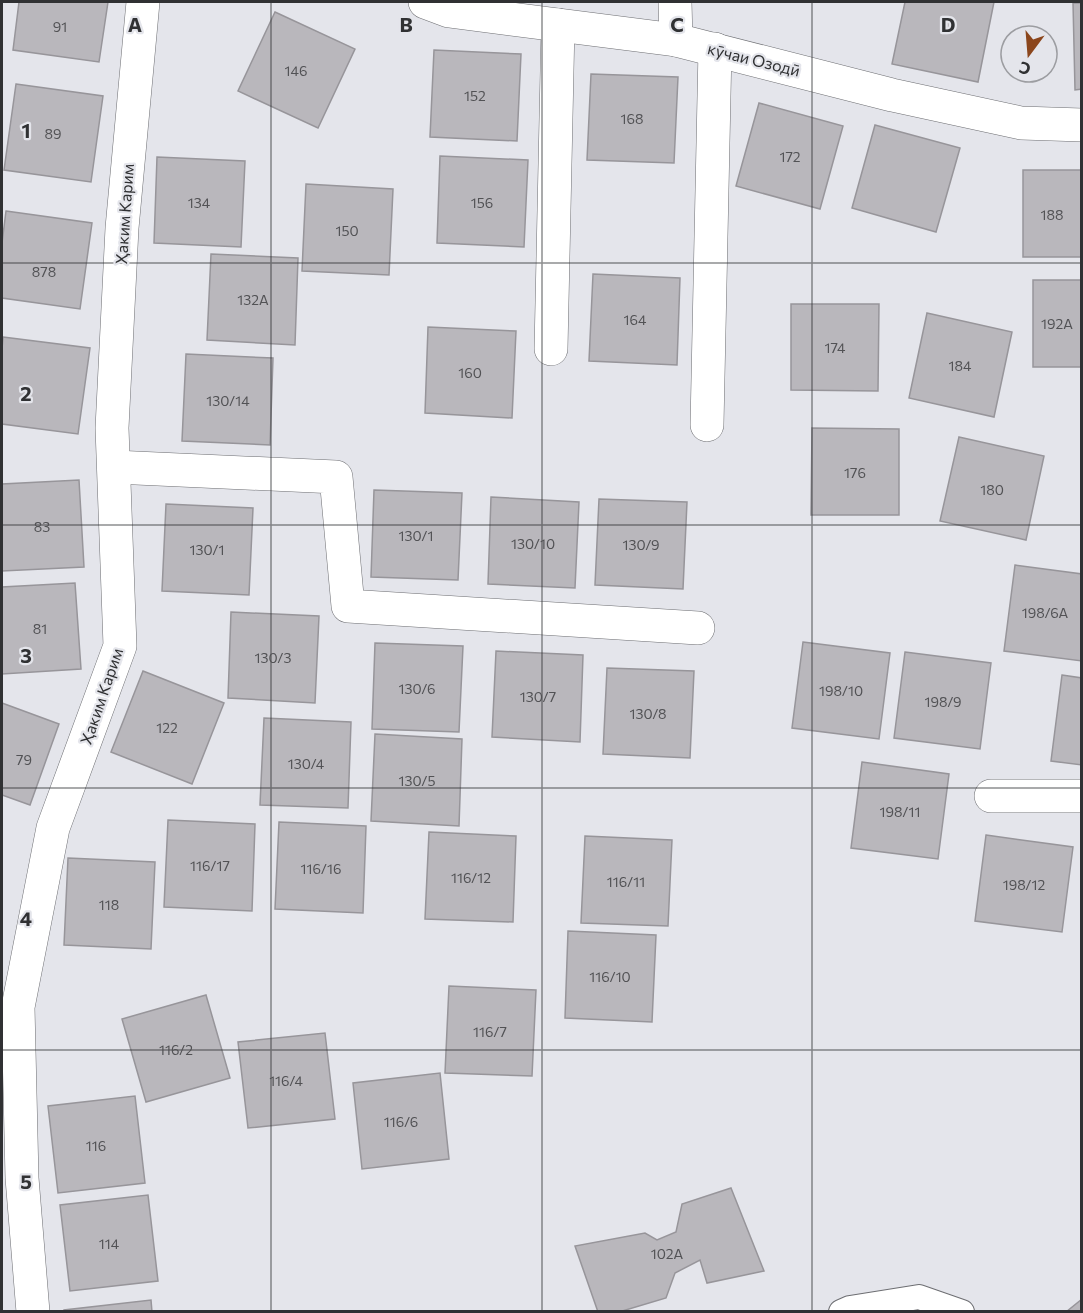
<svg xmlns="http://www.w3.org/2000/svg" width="1083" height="1313" font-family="Commissioner,sans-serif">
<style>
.building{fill:#b9b7bc;stroke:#97959a;stroke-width:1.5}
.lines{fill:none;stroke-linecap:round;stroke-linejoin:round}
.lane-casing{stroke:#6d6e72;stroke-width:26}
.street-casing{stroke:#6d6e72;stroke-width:34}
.lane{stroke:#fff;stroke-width:24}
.street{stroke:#fff;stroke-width:33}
.grid{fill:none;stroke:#303133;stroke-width:1.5;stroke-opacity:0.55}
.labels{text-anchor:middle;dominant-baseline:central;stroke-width:4.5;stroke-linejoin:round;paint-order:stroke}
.number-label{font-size:14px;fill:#525255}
.street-label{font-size:16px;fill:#303133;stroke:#e4e5eb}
.grid-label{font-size:20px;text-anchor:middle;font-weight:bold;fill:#303133;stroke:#e4e5eb;stroke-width:4.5;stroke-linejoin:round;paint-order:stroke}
</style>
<rect width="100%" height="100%" fill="#e4e5eb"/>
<g class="building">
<path d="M19 2H108L99 62 13 50Z"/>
<path d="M905 2H994L978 82 892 64Z"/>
<path d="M1073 3H1082V89L1075 90Z"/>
<path d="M275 12 355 49 318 128 238 91Z"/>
<path d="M434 50 521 54 517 141 430 137Z"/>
<path d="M591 74 678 77 674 163 587 160Z"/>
<path d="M16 84 103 96 91 182 4 170Z"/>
<path d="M759 103 843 126 820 209 736 186Z"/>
<path d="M875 125 960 148 936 232 852 208Z"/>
<path d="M440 156 528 160 524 247 437 243Z"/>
<path d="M157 157 245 161 241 247 154 243Z"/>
<rect x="1023" y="170" width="59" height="87"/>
<path d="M306 184 393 189 389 275 302 271Z"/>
<path d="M6 211 92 223 80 309 2 298V243Z"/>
<path d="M211 254 298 258 295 345 207 340Z"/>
<path d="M593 274 680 278 677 365 589 361Z"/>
<rect x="1033" y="280" width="49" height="87"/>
<path d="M791 304H879L878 391 791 390Z"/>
<path d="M927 313 1012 332 994 417 909 398Z"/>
<path d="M428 327 516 331 512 418 425 413Z"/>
<path d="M3 337 90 348 78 434 2 424V349Z"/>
<path d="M186 354 273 358 270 445 182 441Z"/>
<path d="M812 428 899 429V515H811Z"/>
<path d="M959 437 1044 456 1026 540 940 521Z"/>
<path d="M79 480 84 567 2 571V484Z"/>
<path d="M374 490 462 493 458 580 371 577Z"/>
<path d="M491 497 579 502 575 588 488 584Z"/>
<path d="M599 499 687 502 683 589 595 585Z"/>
<path d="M166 504 253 508 249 595 162 591Z"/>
<path d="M1015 565 1082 574V661L1004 651Z"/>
<path d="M75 583 81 669 2 674V587Z"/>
<path d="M231 612 319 616 315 703 228 698Z"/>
<path d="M803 642 890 653 879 739 792 728Z"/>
<path d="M375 643 463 646 459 732 372 729Z"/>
<path d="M496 651 583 655 580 742 492 737Z"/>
<path d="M905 652 991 663 980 749 894 738Z"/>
<path d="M607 668 694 671 690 758 603 754Z"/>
<path d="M143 671 224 703 192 784 111 752Z"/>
<path d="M1062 675 1082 678V765L1051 761Z"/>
<path d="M2 703 59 724 30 805 2 795Z"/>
<path d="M264 718 351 722 348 808 260 805Z"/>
<path d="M375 734 462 739 459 826 371 821Z"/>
<path d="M862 762 949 774 938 859 851 848Z"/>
<path d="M168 820 255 824 252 911 164 907Z"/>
<path d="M279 822 366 826 363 913 275 909Z"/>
<path d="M429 832 516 836 513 922 425 919Z"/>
<path d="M986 835 1073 847 1062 932 975 921Z"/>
<path d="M585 836 672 840 668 926 581 923Z"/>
<path d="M68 858 155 862 151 949 64 945Z"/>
<path d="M568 931 656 935 652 1022 565 1018Z"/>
<path d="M449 986 536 990 532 1076 445 1073Z"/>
<path d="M206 995 230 1078 146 1102 122 1019Z"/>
<path d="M325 1033 335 1119 248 1128 238 1042Z"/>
<path d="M440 1073 449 1159 362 1169 353 1083Z"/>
<path d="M135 1096 145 1183 58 1193 48 1106Z"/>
<path d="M731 1188 764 1271 707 1283 700 1260 675 1273 666 1298 619 1312H598L575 1246 645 1233 657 1240 676 1232 682 1204Z"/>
<path d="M148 1195 158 1281 70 1291 60 1205Z"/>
<path d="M1082 1299V1312H1066Z"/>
<path d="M151 1300 152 1312H64V1310Z"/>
</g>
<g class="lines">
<defs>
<path id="lane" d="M841 1312 850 1308 919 1297 962 1312"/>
<g id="street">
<path d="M425 2 449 11 676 40 892 95 1021 123 1082 125"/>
<path d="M675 2 676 40"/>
<path d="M551 349 558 25"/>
<path d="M707 425 715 49"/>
<path d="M114 467 336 477 348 606 698 628"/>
<path d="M991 796H1082"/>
<path d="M33 1312 22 1178 18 1007 53 828 120 646 112 428 122 228 143 2"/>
</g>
</defs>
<use href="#lane" class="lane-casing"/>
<use href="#street" class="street-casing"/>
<use href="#lane" class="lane"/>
<use href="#street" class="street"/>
</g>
<path class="grid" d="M271 2V1312M542 2V1312M812 2V1312M2 263H1082M2 525H1082M2 788H1082M2 1050H1082"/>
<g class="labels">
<g class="number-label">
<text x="60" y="26">91</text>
<text x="296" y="70">146</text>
<text x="475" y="95">152</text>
<text x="632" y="118">168</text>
<text x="53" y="133">89</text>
<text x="790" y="156">172</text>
<text x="199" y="202">134</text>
<text x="482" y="202">156</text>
<text x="1052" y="214">188</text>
<text x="347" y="230">150</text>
<text x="44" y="271">878</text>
<text x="253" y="299">132А</text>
<text x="635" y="319">164</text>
<text x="1057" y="323">192А</text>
<text x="835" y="347">174</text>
<text x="960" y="365">184</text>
<text x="470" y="372">160</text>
<text x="228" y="400">130/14</text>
<text x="855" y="472">176</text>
<text x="992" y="489">180</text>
<text x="42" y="526">83</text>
<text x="416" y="535">130/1</text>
<text x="533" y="543">130/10</text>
<text x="641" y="544">130/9</text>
<text x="207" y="549">130/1</text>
<text x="1045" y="612">198/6А</text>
<text x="40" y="628">81</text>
<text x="273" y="657">130/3</text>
<text x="417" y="688">130/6</text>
<text x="841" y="690">198/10</text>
<text x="538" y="696">130/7</text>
<text x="943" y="701">198/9</text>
<text x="648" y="713">130/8</text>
<text x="167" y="727">122</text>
<text x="24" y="759">79</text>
<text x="306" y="763">130/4</text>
<text x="417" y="780">130/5</text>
<text x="900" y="811">198/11</text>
<text x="210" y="865">116/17</text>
<text x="321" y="868">116/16</text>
<text x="471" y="877">116/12</text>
<text x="626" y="881">116/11</text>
<text x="1024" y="884">198/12</text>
<text x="109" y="904">118</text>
<text x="610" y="976">116/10</text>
<text x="490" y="1031">116/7</text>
<text x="176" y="1049">116/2</text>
<text x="286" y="1080">116/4</text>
<text x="401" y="1121">116/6</text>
<text x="96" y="1145">116</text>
<text x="109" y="1243">114</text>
<text x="667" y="1253">102А</text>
</g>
<g class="street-label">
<text transform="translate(754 59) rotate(14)">кӯчаи Озодӣ</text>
<text transform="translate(124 214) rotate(-86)">Ҳаким Карим</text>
<text transform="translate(101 696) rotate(-71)">Ҳаким Карим</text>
</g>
</g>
<g class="grid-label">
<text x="135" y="32">A</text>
<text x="406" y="32">B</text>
<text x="677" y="32">C</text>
<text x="948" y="32">D</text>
<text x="26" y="138">1</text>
<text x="26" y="401">2</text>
<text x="26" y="663">3</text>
<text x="26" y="926">4</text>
<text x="26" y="1189">5</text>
</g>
<rect width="1083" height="1313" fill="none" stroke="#303133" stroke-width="6"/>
<g transform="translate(1029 54) rotate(196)"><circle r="28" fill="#e4e5eb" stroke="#9c9da1" stroke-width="1.5"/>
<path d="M0-4.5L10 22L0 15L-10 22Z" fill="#8b461c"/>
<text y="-9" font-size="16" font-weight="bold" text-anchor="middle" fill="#303133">С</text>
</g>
</svg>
